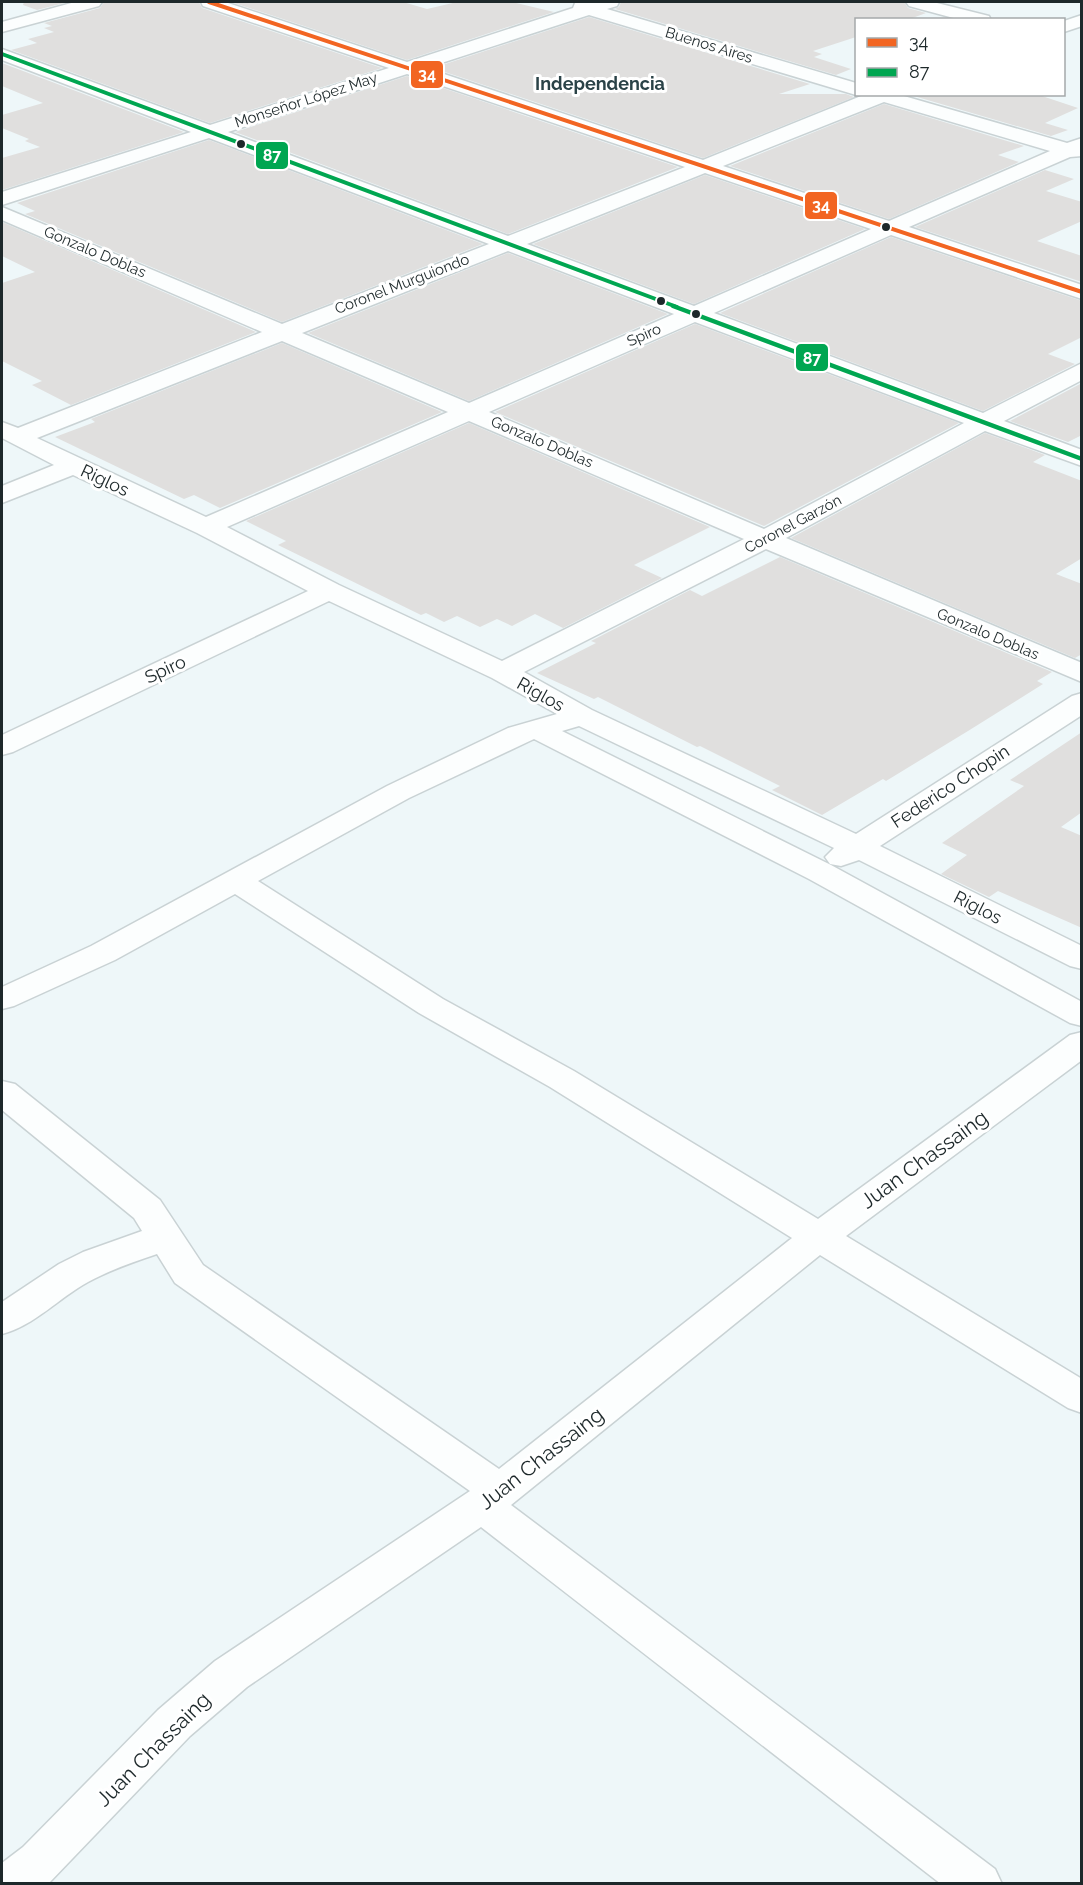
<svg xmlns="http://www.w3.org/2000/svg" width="1083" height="1885" font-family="Raleway,sans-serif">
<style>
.building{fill:#e0dfde}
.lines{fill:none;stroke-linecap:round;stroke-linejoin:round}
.minor-casing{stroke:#c9d2d4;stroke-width:3}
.minor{fill:#fcfefe;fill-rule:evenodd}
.bus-1-casing{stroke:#fff;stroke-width:7}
.bus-2-far1-casing{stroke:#fff;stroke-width:7}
.bus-2-casing{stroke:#fff;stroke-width:8}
.bus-1{stroke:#f26522;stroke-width:4}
.bus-2-far1{stroke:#00a651;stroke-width:4}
.bus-2{stroke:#00a651;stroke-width:4.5}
.bus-dot{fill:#1d282a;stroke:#fff;stroke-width:2}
.labels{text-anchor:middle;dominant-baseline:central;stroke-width:6;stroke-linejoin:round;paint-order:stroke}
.far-street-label{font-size:15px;fill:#1d282a;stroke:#fff}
.far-quarter-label{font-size:18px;font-weight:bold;fill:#2a4247;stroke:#fff}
.street-label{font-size:18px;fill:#1d282a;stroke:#fff}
.near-street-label{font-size:21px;fill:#1d282a;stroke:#fff}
.line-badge{stroke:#fff;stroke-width:2}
.badge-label{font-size:16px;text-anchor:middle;font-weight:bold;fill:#fff}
</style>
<rect width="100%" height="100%" fill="#eef7f9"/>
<g class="building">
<path d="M24 2H68L37 10 23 5Z"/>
<path d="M104 2H199L202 8 382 68 210 123 11 50 37 43 28 39 54 32 44 28 52 26 44 23 100 8Z"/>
<path d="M231 2H403L427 9 457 2H512L554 12 407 60Z"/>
<path d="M621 2H904L908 8 926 13 907 20H856V37L813 51 822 54 814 57 851 69 836 75 615 9 619 7Z"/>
<path d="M589 17 810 84 779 94H846L854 97 703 158 433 68Z"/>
<path d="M2 63 184 132 2 190V158L40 147 25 141 29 139 2 128V115L43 103 2 86Z"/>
<path d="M407 76 678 167 508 234 235 132Z"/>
<path d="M907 94H1036L1078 108 1045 123 1068 130 1051 136Z"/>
<path d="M884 104 1024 146 998 155 1019 162 889 219 730 166Z"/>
<path d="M209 140 483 244 282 322 25 214 35 211 17 203Z"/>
<path d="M1045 170 1074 179 1046 191 1082 202V221L1037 241 1082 256V282L915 227Z"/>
<path d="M705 175 865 229 694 304 533 244Z"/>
<path d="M2 222 256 332 71 405 32 385 42 381 2 361V283L35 272 2 256Z"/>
<path d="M891 237 1082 301V337L1048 354 1075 364 983 411 720 313Z"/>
<path d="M508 253 668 314 469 401 308 333Z"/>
<path d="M695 324 959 423 764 526 495 412Z"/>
<path d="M282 343 442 412 220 508 194 495 184 499 55 437 95 422 91 419Z"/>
<path d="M1082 383V435L1068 442 1010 421Z"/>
<path d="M469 423 710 527 634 565 662 578 563 628 535 614 512 626 497 619 480 627 457 616 444 622 426 613 421 615 278 545 286 541 246 521Z"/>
<path d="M985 433 1045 455 1033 462 1082 481V558L1056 574 1082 584V654L1075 658 791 538Z"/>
<path d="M780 557 1052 672 1037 681 1043 684 968 731 886 781 883 779 822 815 772 790 780 786 700 746 697 747 598 697 594 699 537 673 596 643 591 641 690 590 702 596Z"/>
<path d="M1082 732V812L1061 827 1082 836V928L998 891 989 897 941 874 967 855 942 843 1024 786 1010 780Z"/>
</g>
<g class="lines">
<defs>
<g id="minor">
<path d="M75 2H102L99 6 2 32V22Z"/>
<path d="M201 2H225L407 62 573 8 575 3 619 2 617 6 607 9 856 83V95L589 15 426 68 703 160 866 94H897L1067 143 1082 138V156L1070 157 909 227 1082 285V299L891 235 714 313 983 413 1082 363V380L1004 421 1082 450V466L985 431 786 538 1082 663V682L766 549 524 672 592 710 856 834 1072 696 1082 693V715L880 846 1082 946V969L1070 966 859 860 841 866 830 864 825 857 834 848 579 726 562 731 831 865 1082 1002V1026L1070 1023 809 879 534 739 409 798 258 881 443 999 574 1071 818 1219 1070 1035 1082 1032V1060L846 1236 1082 1379V1413L1068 1408 820 1255 511 1505 995 1869 1002 1884H941L481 1527 247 1687 190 1736 48 1884H2V1863L23 1847 158 1710 215 1661 470 1491 175 1283 157 1254C133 1262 110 1270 88 1282 60 1297 34 1326 2 1334V1302L59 1264 83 1252 142 1231 134 1218 2 1110V1081L15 1084 160 1200 203 1265 499 1469 792 1238 550 1087 419 1013 235 894 115 960 14 1006 2 1009V987L91 946 387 786 508 728 557 714 492 678 329 601 13 752 2 755V735L308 591 197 533 73 475 2 503V486L54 465 2 438V422L18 428 262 332 2 220V207L282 324 489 244 209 138 2 205V192L191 132 2 60V49L210 125 389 68 203 6ZM407 74 685 167 508 236 228 132ZM884 102 1050 151 889 221 723 166ZM705 173 871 229 694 306 527 244ZM508 251 674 314 469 403 302 333ZM695 322 964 423 764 529 489 412ZM282 341 448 412 206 517 37 438ZM469 421 744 539 502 661 339 585 227 527Z"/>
<path d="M906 2H933L989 16 991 20H961L909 6Z"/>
<path d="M1082 15V26L1064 32V21Z"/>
</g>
</defs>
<use href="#minor" class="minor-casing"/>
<use href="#minor" class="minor"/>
<defs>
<path id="bus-1" d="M209 2 1082 292"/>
<path id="bus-2-far1" d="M2 54 677 307"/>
<path id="bus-2" d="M673 306 1082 459"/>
</defs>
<use href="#bus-1" class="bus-1-casing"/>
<use href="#bus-2-far1" class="bus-2-far1-casing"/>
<use href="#bus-2" class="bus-2-casing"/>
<use href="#bus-1" class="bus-1"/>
<use href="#bus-2-far1" class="bus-2-far1"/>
<use href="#bus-2" class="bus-2"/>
</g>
<g class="bus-dot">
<circle cx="241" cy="144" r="5"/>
<circle cx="886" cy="227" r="5"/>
<circle cx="661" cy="301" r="5"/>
<circle cx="696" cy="314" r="5"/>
</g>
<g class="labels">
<g class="far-street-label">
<text transform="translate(709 45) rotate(17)">Buenos Aires</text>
<text transform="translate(306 100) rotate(-18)">Monseñor López May</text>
<text transform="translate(95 252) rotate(23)">Gonzalo Doblas</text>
<text transform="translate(402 284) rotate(-21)">Coronel Murguiondo</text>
<text transform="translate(644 335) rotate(-24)">Spiro</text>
<text transform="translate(542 442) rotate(23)">Gonzalo Doblas</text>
<text transform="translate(793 524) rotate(-28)">Coronel Garzón</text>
<text transform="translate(988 634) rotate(23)">Gonzalo Doblas</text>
</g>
<g class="far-quarter-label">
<text x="600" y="83">Independencia</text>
</g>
<g class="street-label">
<text transform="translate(105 480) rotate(25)">Riglos</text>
<text transform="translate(165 669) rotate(-25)">Spiro</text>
<text transform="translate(541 694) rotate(29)">Riglos</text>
<text transform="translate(950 786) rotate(-33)">Federico Chopin</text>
<text transform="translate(978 907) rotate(27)">Riglos</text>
</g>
<g class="near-street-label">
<text transform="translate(924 1159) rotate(-36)">Juan Chassaing</text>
<text transform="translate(541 1458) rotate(-38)">Juan Chassaing</text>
<text transform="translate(153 1749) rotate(-45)">Juan Chassaing</text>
</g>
</g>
<g class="line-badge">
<rect x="410" y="60" width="34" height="29" rx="6" fill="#f26522"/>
<rect x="255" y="141" width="34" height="29" rx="6" fill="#00a651"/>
<rect x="804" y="191" width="34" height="29" rx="6" fill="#f26522"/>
<rect x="795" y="343" width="34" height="29" rx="6" fill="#00a651"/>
</g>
<g class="badge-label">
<text x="427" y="80">34</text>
<text x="272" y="161">87</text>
<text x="821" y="211">34</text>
<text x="812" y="364">87</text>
</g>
<rect width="1083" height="1885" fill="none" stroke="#1d282a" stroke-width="6"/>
<rect x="855" y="18" width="210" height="78" fill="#ffffff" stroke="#a5a9aa" stroke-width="1.5"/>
<rect x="867" y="38" width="30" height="9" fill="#f26522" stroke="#a5a9aa" stroke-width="1.5"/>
<text x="909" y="48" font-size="18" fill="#1d282a">34</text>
<rect x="867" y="68" width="30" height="9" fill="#00a651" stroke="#a5a9aa" stroke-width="1.5"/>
<text x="909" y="78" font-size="18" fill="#1d282a">87</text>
</svg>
